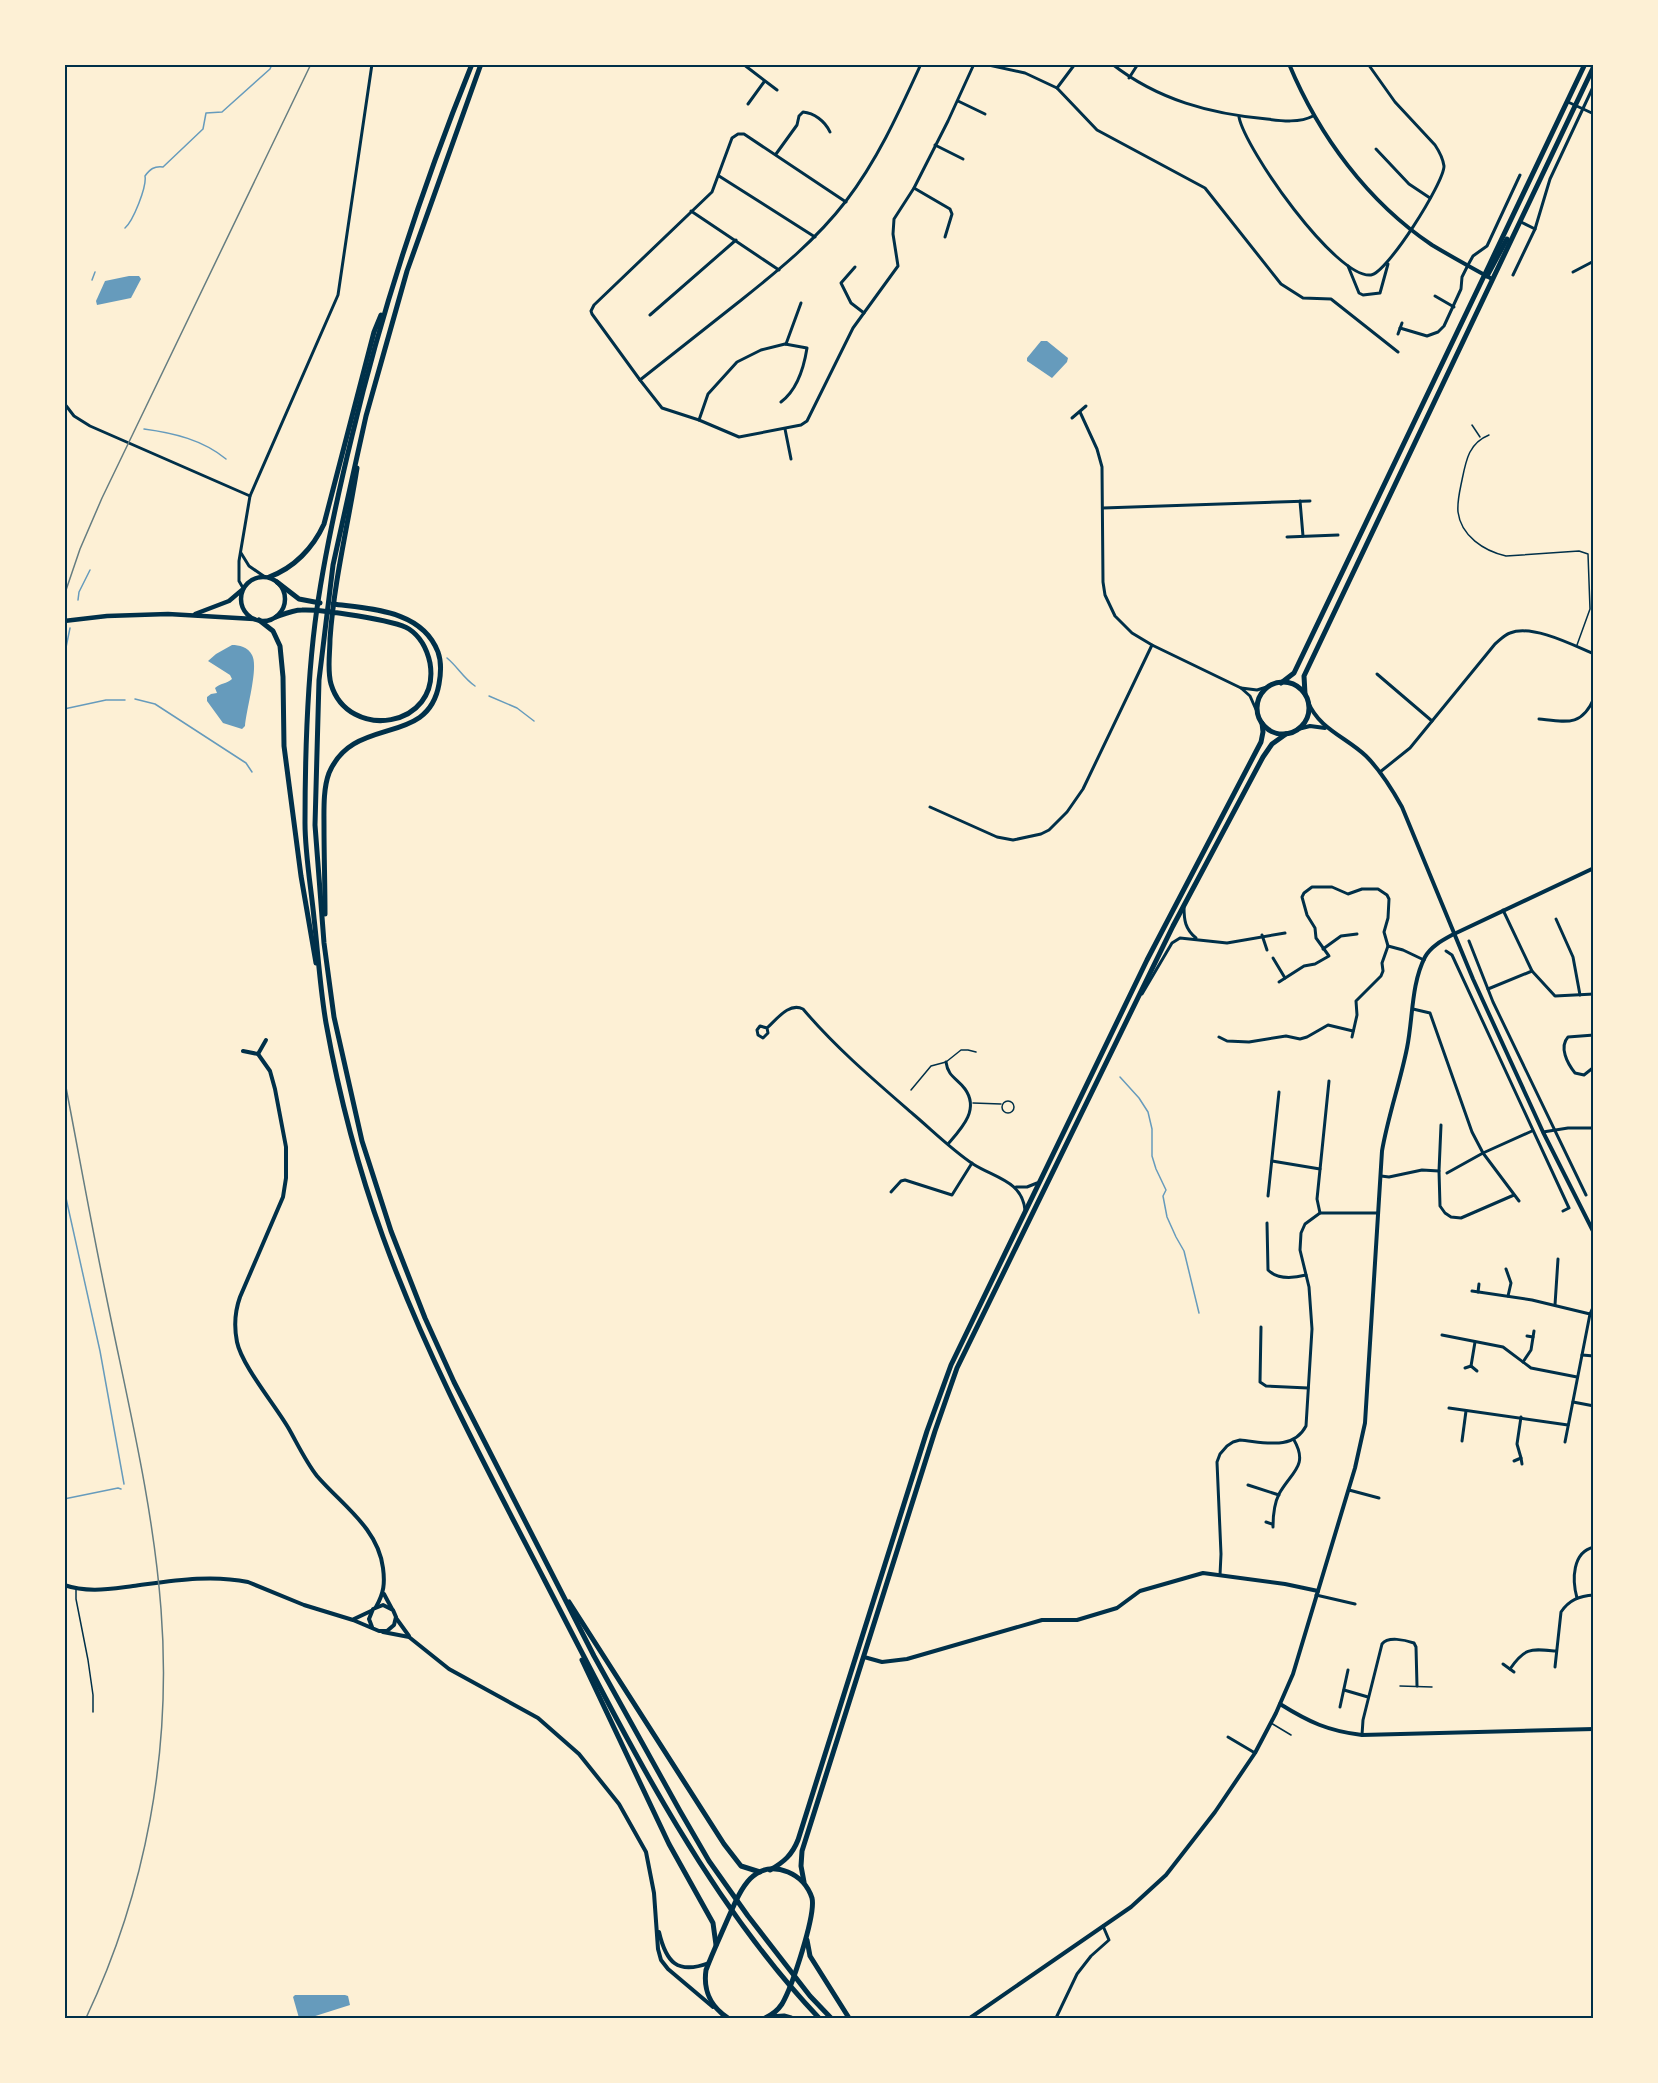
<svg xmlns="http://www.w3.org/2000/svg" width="1658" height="2083" font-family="Mulish,sans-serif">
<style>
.water{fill:#669bbc}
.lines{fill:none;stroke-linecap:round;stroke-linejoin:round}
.stream{stroke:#669bbc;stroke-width:1.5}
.service{stroke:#003049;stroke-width:1.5}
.minor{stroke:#003049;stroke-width:3}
.tertiary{stroke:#003049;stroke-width:4}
.primary{stroke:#003049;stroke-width:4.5}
.trunk{stroke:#003049;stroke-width:5}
.rail{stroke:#657d81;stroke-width:1.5}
.neatline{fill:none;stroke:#003049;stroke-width:2}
</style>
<rect width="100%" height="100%" fill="#fdf0d5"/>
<g class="water">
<path d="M129 276H139L141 279 131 298 97 305 96 301 105 281Z"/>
<path d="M1041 341H1047L1068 358 1067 362 1052 378 1027 361V358Z"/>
<path d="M232 645C239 645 248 647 252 655 259 667 246 710 245 726L242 729 223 723 207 701V697L211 694 217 693 215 688C220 683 227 684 232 679L230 675 208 661 216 654Z"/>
<path d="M295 1995H345L348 1996 350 2005 309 2018H299L293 1997Z"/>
</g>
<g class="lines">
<g class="stream">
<path d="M125 228C133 221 147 187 145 176 150 169 154 166 163 167L203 129 206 113 222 112 270 69 272 64"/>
<path d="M92 280 95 272"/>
<path d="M64 351H65"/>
<path d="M144 429C174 433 203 440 226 459"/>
<path d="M78 600 79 592 90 570"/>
<path d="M64 657 70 628"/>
<path d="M447 658C458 667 463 678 475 686"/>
<path d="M489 696 517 708 534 721"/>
<path d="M135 699 155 704 246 763 252 772"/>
<path d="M64 709 106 700H125"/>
<path d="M1120 1077 1139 1098 1148 1112 1152 1129V1156L1156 1169 1166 1190 1163 1196 1167 1217 1176 1237 1184 1251 1199 1313"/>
<path d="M64 1189 100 1351 124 1484"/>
<path d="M64 1499 118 1488 121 1489"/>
</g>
<g class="service">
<path d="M1472 425 1480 437"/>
<path d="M1489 435C1469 443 1466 460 1462 480 1460 490 1457 501 1458 512 1461 536 1484 551 1506 556L1579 551 1588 554 1590 609 1577 645"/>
<path d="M911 1090 931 1066 946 1062 961 1050H968L976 1052"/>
<circle cx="1008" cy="1107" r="6"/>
<path d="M973 1103 1001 1104"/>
<path d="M76 1589V1599L88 1660 93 1695V1712"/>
<path d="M1400 1686 1432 1687"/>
<path d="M1271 1723 1291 1735"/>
</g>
<g class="minor">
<path d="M743 64 777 90"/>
<path d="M984 64 1025 73 1057 88 1075 64"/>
<path d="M1112 64C1158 100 1211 114 1267 119 1282 121 1300 123 1313 116"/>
<path d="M1129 78 1138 64"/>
<path d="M1057 88 1097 130 1205 188 1281 284 1303 298 1331 299 1398 352"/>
<path d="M958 101 985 114"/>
<path d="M1568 102 1594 114"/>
<path d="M748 104 764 82"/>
<path d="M1239 117C1245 149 1336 279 1371 275 1387 273 1444 183 1444 166 1443 159 1439 151 1435 145L1395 102 1368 64"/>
<path d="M935 145 963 159"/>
<path d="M1376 149 1409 184 1430 198"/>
<path d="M776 154 797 125 799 116 803 112C814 113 825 121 830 132"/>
<path d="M719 176 815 237"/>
<path d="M914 188 950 209 952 214 945 237"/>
<path d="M846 202 744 134H738L732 138 712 192 594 305 591 311 592 314 640 380 662 408 699 420 739 437 801 425 807 421 853 328 898 266 893 234 894 219 914 188 948 121 974 64"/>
<path d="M691 211 779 270"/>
<path d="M1521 222 1535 229"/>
<path d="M1348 266 1359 293 1363 295 1380 293 1388 264"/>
<path d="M855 267 841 283 851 303 864 313"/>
<path d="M1573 272 1594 261"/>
<path d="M1513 275 1535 229 1550 179 1594 85"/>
<path d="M1435 296 1454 307"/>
<path d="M650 315 736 240"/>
<path d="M1400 328 1427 336 1438 332 1444 326 1461 289 1462 277 1468 265 1473 256 1487 246 1520 175"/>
<path d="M1398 334 1402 323"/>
<path d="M786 344 801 303"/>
<path d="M640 380C673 354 707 327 740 301 779 270 816 240 846 201 878 159 899 112 921 64"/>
<path d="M64 403 74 416 90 426 250 496"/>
<path d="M1080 412 1097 449 1102 467 1103 582 1105 595 1115 616 1132 633 1152 645 1241 688 1257 690 1270 686"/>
<path d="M1072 418 1086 406"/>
<path d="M699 420 708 394 737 362 761 350 785 344 807 348C804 367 797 390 781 402"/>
<path d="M785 429 791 459"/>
<path d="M1300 501 1303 536"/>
<path d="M1103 508 1310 501"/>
<path d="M1287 537 1338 535"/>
<path d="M241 553 249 566 265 577"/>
<path d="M243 588 239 581V561L250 496 338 295 372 64"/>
<path d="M1377 674 1432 721"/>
<path d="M1241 688 1250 696 1258 714"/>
<path d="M1539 719C1566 722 1582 727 1594 698"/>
<path d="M1380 772 1410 748 1495 644C1500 640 1504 635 1510 633 1532 624 1573 645 1594 654"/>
<path d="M930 807 997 837 1013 840 1041 834 1049 830 1067 812 1083 789 1152 645"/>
<path d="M1184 907C1184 920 1185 929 1196 938"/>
<path d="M1503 910 1532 971 1555 996 1594 994"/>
<path d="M1556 919 1573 957 1580 995"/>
<path d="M1262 935 1267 950"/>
<path d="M1469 941 1493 1002 1586 1195"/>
<path d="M1323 949 1341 936 1357 934"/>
<path d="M1446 951 1452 955 1569 1208 1563 1211"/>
<path d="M1273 958 1285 978"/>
<path d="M1279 982 1304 966 1315 964 1329 956 1316 938 1315 928 1307 915 1302 897 1304 893 1312 887H1332L1348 894 1362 889H1378L1387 895 1389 899 1388 918 1384 932 1388 946 1403 950 1424 960"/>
<path d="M1488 989 1532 971"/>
<path d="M1142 994 1172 943 1180 938 1227 943 1285 933"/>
<path d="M1413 1009 1430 1013 1472 1132 1483 1153 1519 1201"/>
<path d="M767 1028 760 1026 757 1030 758 1035 763 1038 768 1033 767 1028C777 1019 789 1002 803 1009 836 1048 875 1081 913 1114 933 1131 952 1150 973 1164 995 1178 1022 1181 1025 1210"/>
<path d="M1594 1035 1568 1037C1559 1047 1567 1063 1575 1073L1584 1075 1594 1067"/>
<path d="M1219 1037 1227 1041 1249 1042 1286 1036 1300 1039 1307 1037 1328 1025 1353 1031"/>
<path d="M1352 1037 1357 1015 1356 1001 1381 976 1383 971 1382 963 1388 946"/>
<path d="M946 1062C948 1077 957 1078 965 1089 980 1110 961 1129 948 1144"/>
<path d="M1441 1125 1439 1171 1440 1206 1445 1213 1451 1217 1461 1218 1514 1195"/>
<path d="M1543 1132 1568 1128H1594"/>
<path d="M1272 1161 1320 1169"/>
<path d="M1447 1173 1483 1153 1532 1131"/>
<path d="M1381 1176 1389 1177 1422 1170 1439 1171"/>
<path d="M1016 1187H1027L1037 1183"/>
<path d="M891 1192 901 1181 905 1180 952 1195 972 1163"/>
<path d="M1268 1196 1279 1092"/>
<path d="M1320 1213 1317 1199 1329 1081"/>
<path d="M1267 1223 1268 1270C1278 1280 1294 1278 1306 1275"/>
<path d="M1506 1269 1511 1283 1508 1296"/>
<path d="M1472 1291 1532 1300 1590 1314"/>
<path d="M1478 1292 1479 1284"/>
<path d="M1555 1305 1558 1259"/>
<path d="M1261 1327 1260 1382 1266 1386 1308 1388"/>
<path d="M1442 1335 1503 1347 1531 1368 1577 1377"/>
<path d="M1527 1336 1533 1337"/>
<path d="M1582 1355 1594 1356"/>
<path d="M1523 1362 1531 1350 1534 1331"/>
<path d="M1471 1366 1475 1342"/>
<path d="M1465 1368 1471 1366 1477 1371"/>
<path d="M1573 1402 1594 1406"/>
<path d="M1449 1408 1568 1425"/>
<path d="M1462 1441 1466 1411"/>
<path d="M1565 1442 1590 1314 1594 1305"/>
<path d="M1521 1458 1517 1444 1521 1417"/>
<path d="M1514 1461 1521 1458 1522 1464"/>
<path d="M1248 1485 1279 1495"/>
<path d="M1349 1490 1379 1498"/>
<path d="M1266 1522 1272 1524"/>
<path d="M1273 1527C1273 1516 1274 1504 1279 1494 1291 1472 1309 1466 1294 1440"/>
<path d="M1220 1575 1221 1554 1217 1462 1220 1454 1227 1446 1233 1442 1240 1440C1264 1442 1293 1451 1306 1426L1312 1329 1309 1287 1300 1250 1301 1233 1305 1224 1320 1213H1378"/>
<path d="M1316 1595 1355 1604"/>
<path d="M1577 1598C1572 1580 1572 1552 1594 1547"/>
<path d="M1503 1664 1514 1672"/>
<path d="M1555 1667 1561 1612C1569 1600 1579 1596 1594 1595"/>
<path d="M1510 1669C1525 1647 1531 1649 1556 1651"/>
<path d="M1344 1690 1368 1697"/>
<path d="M1340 1707 1348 1670"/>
<path d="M1362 1735 1363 1720 1382 1644C1388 1636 1405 1640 1414 1643L1416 1647 1417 1686"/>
<path d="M1228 1737 1255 1753"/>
<path d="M1056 2018 1077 1974 1091 1956 1109 1940 1103 1926"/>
</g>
<g class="tertiary">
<path d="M1289 64C1319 136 1368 202 1432 245 1452 257 1472 268 1492 279"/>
<path d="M1308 702C1319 729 1346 737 1366 756 1381 771 1392 789 1402 807L1473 979 1543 1132 1594 1233"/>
<path d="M1298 729 1310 726 1325 728"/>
<path d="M243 1051 258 1054 270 1071 275 1089 286 1147V1178L283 1197 240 1297C235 1311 234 1327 237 1342 242 1366 276 1406 289 1429 298 1445 306 1462 317 1476 342 1505 378 1528 383 1568 385 1583 384 1593 376 1607"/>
<path d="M258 1054 266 1040"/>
<path d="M64 1585C88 1593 109 1589 133 1586 171 1581 210 1574 248 1582L304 1605 353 1620 379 1631H387L394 1625 396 1617 393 1610 383 1605 373 1609 369 1619 372 1627"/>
<path d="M384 1594 392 1609"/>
<path d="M396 1618 409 1636"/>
<path d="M354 1619 371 1611"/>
<path d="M383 1632 409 1637 449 1669 538 1718 579 1754 619 1804 646 1852 654 1893 658 1949 661 1960 668 1969 713 2007"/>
<path d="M864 1657 882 1662 907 1659 1042 1620H1077L1117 1608 1140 1591 1203 1573 1285 1584 1318 1591"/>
<path d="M1280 1704C1309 1722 1328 1731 1362 1735L1594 1729"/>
<path d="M659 1932C666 1962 677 1975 709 1963"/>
<path d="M970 2018 1131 1907 1166 1875 1215 1812 1255 1753 1276 1713 1293 1674 1355 1468 1365 1423 1382 1151C1388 1116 1400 1083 1407 1048 1413 1019 1411 984 1425 957 1431 946 1443 940 1454 934L1594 868"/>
</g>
<g class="primary">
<circle cx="263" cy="599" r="22"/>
<path d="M195 614 229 601 242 590"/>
<path d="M64 621 107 616 168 614 254 619"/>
</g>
<g class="trunk">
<path d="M472 64C423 185 382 309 352 436 337 498 323 560 315 623 307 687 305 758 305 823 305 854 311 887 314 918 318 953 320 988 326 1023 339 1095 358 1168 383 1237 426 1356 487 1469 545 1581 622 1730 703 1896 819 2018"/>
<path d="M481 64 407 271 366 416 333 565 319 680 315 825 324 943 334 1017 362 1141 391 1231 425 1318 454 1382 594 1656 680 1811 709 1861 748 1916 810 1996 831 2018"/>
<path d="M1487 276 1507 239"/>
<path d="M269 577C294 568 313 548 324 524L374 332 381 315"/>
<path d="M277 582 299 599 320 603"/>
<path d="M276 617C284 614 293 610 302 610 320 609 395 620 409 629 421 637 427 649 430 663 441 728 348 742 331 684 327 670 330 653 330 639 334 581 348 525 357 468"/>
<path d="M259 620 273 631 280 646 283 677 284 746 301 876 316 963"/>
<circle cx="1283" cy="708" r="26"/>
<path d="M1281 683 1294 673C1392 471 1488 267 1585 64"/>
<path d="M1305 694 1304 676 1594 66"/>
<path d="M325 914C325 885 324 856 324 827 324 810 323 789 329 773 354 714 428 748 439 684 441 673 442 663 438 652 422 610 371 609 333 604"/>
<path d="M569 1602 724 1844 741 1866 760 1872"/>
<path d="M582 1660 669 1844 713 1923 716 1945"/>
<path d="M770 1870C784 1862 792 1855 798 1840L927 1431 951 1365 1147 960 1261 742 1263 732 1262 723"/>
<path d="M804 1882 801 1866 802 1851 935 1431 957 1368 1173 926 1263 757 1272 744 1286 734"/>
<path d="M807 1940 810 1956 849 2018"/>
<path d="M769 2017 784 2016 791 2018"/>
<path d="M728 2018C711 2007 703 1990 706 1970 712 1954 719 1939 726 1923 738 1897 750 1857 788 1872 800 1877 808 1886 812 1898 816 1915 792 1987 782 2004 778 2010 772 2015 765 2018"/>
</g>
<g class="rail">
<path d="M64 596 80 549 102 498 311 64"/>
<path d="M64 1077C78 1149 91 1223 106 1295 127 1399 153 1504 161 1609 172 1751 146 1891 86 2018"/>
</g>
</g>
<rect width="1658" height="2083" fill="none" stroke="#fdf0d5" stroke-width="132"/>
<rect x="66" y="66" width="1526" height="1951" class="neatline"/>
</svg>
